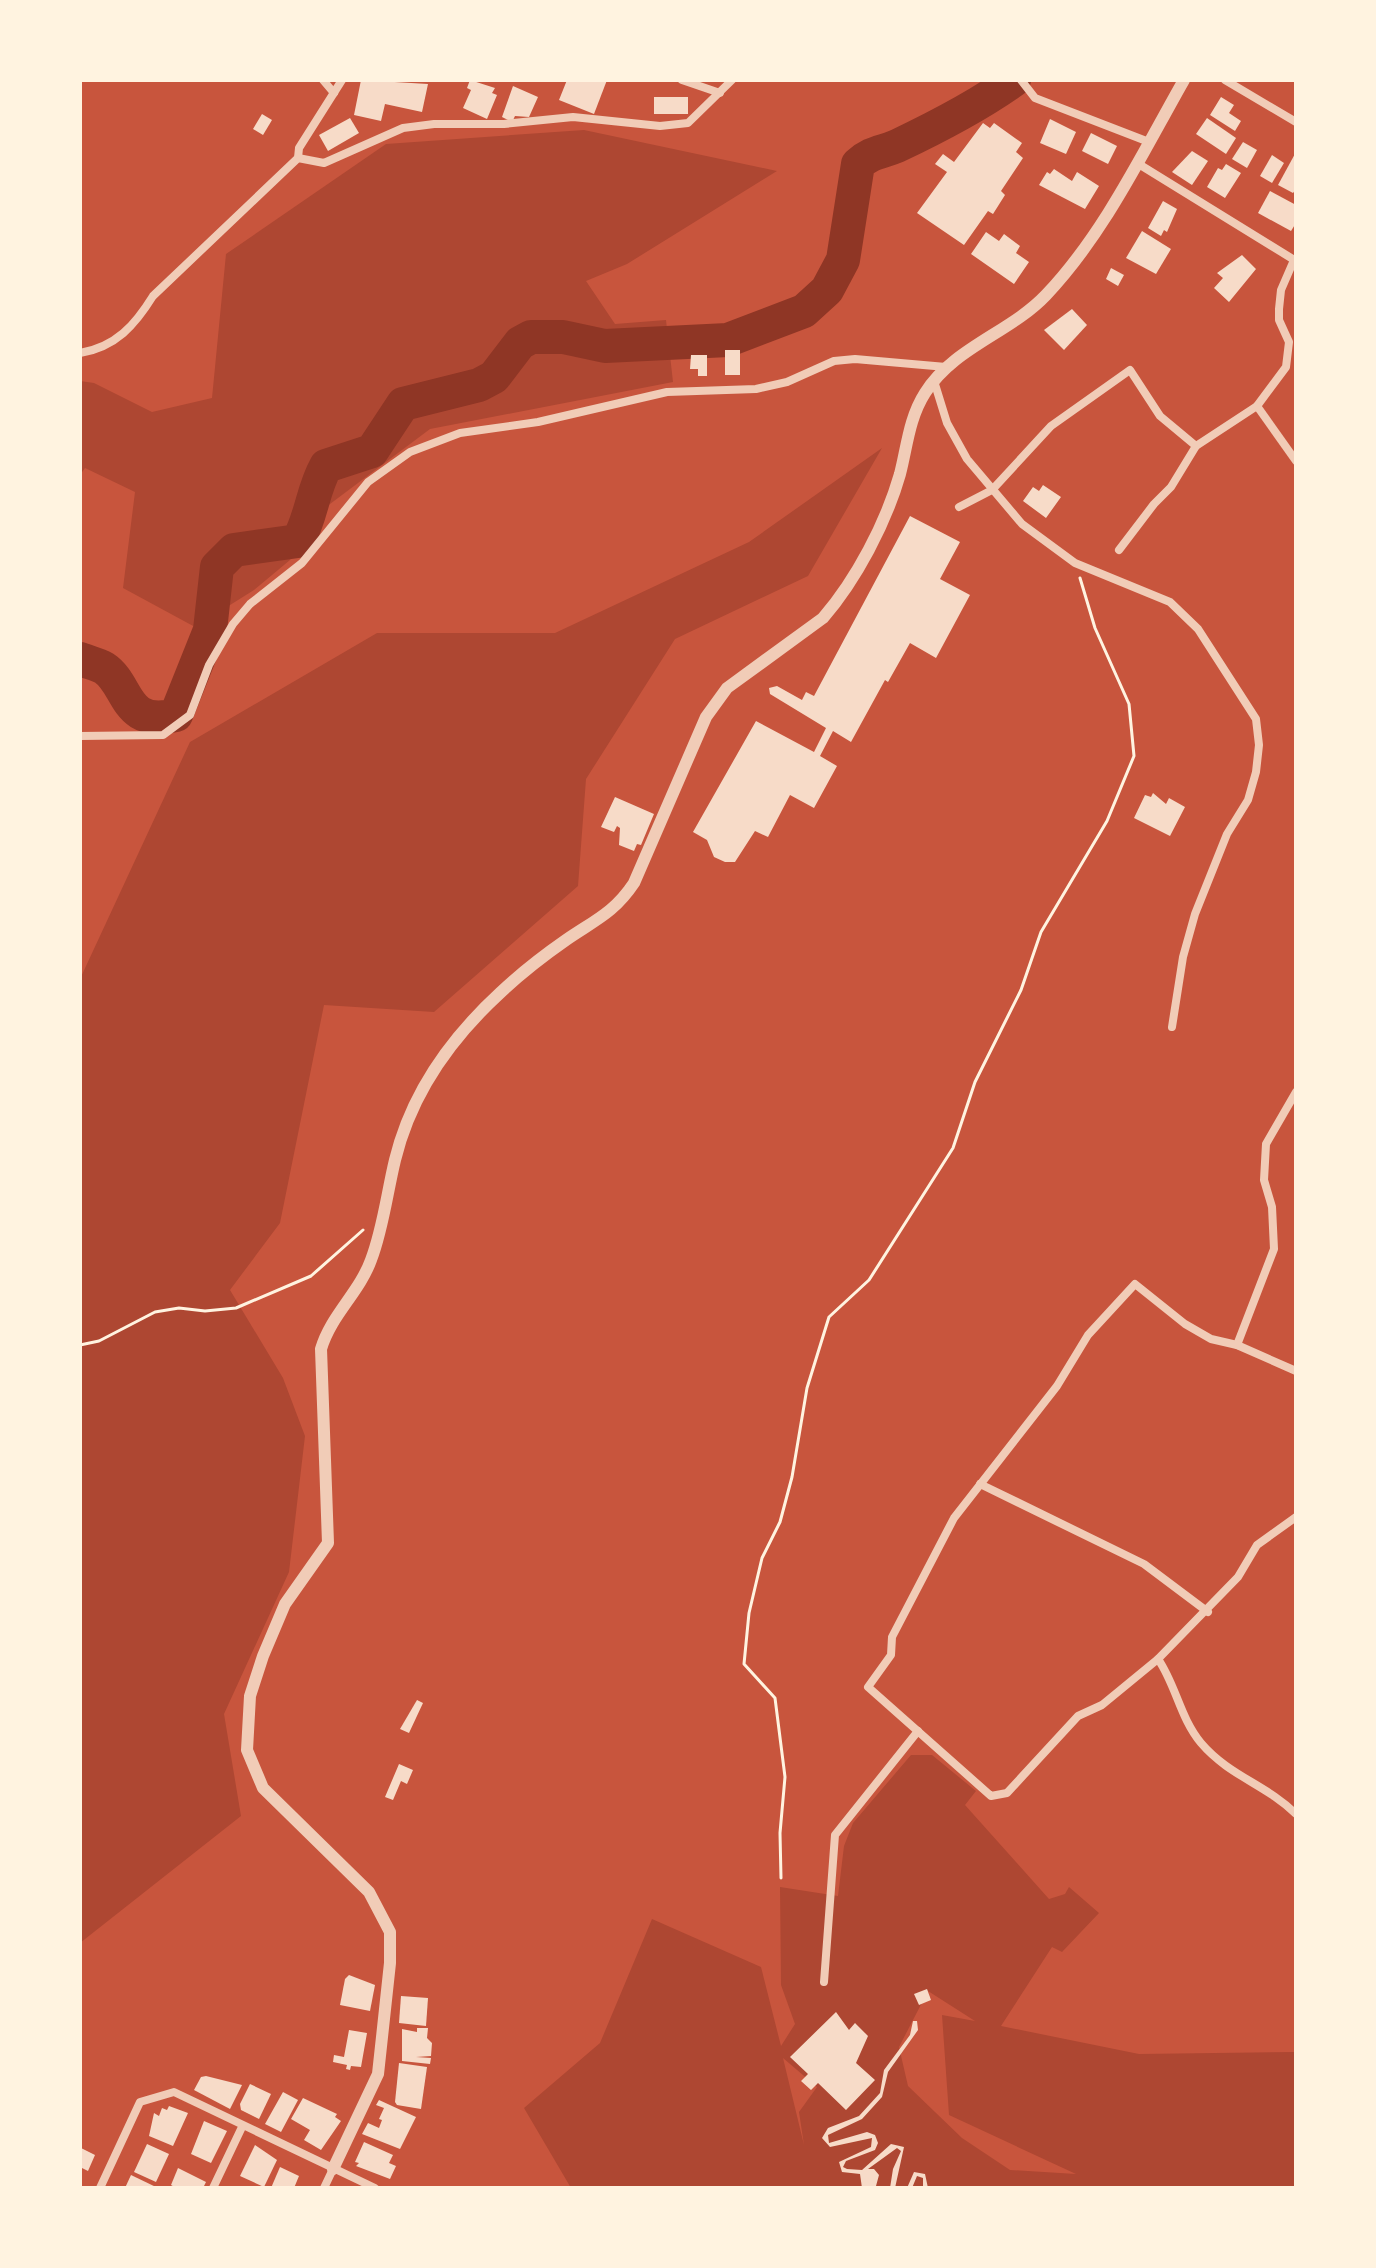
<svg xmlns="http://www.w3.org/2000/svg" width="1376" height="2268" font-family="'PT Serif',serif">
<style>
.green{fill:#ae4732;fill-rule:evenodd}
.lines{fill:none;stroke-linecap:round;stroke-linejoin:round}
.river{stroke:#8f3625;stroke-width:34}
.building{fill:#f7dbc8}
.path{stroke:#fff3e0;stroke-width:3}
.minor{stroke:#f1ccb7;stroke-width:8}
.tertiary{stroke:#f1ccb7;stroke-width:12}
</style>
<rect width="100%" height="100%" fill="#c8553d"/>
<g class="green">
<path d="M584 130 777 171 627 264 586 281 615 324 666 320 673 382 430 429 326 507 290 560 254 590 195 627 123 588 135 492 85 468 80 475V381L94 383 152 412 212 398 226 254 386 144Z"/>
<path d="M882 448 808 576 675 639 586 779 578 886 434 1012 324 1005 280 1223 230 1290 283 1378 305 1436 289 1572 224 1714 241 1816 80 1943V979L190 742 377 633H555L749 542Z"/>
<path d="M911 1755H932L976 1791 965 1805 1049 1899 1065 1894 1069 1887 1099 1913 1062 1952 1052 1947 1001 2026 1139 2054 1296 2052V2188H571L524 2108 600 2043 652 1919 761 1967 781 2046 795 2024 781 1985 780 1887 838 1896 844 1846 853 1823ZM928 1991 975 2021 942 2015 949 2115 1076 2174 1010 2170 962 2138 908 2086 899 2047ZM783 2058 817 2087 799 2112 804 2145Z"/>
</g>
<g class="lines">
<path class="river" d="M80 659C87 662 97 664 104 668 130 685 123 728 176 715L210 630 217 567 234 550 298 541C312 516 312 491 326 466L372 451 403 404 479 385 494 377 520 343 531 337H563L605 346 728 340 804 311 827 290 843 260 858 164C873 151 881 153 897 146 937 127 978 106 1014 80"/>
</g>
<g class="building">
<path d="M361 80 428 84 422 112 385 104 381 121 354 115Z"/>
<path d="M470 80 495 88 492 93 497 95 487 119 463 108 471 90 467 88Z"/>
<path d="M567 80H607L594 114 559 100Z"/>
<path d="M513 86 538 97 529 117 515 116 512 122 502 117Z"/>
<rect x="654" y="97" width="34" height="17"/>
<path d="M1221 97 1234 105 1229 113 1241 121 1235 131 1210 115Z"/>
<path d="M262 114 272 120 263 135 253 129Z"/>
<path d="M350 118 359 133 328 151 319 135Z"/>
<path d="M1207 118 1236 138 1226 154 1196 134Z"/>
<path d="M1050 119 1076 132 1066 154 1040 143Z"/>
<path d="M983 123 990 128 994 123 1022 143 1016 152 1023 158 1001 191 1005 195 993 214 988 211 964 245 917 213 947 172 935 164 943 154 954 162Z"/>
<path d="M1091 133 1117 146 1108 164 1082 151Z"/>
<path d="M1243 142 1257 150 1247 168 1232 159Z"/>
<path d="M1192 151 1208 161 1192 185 1172 172Z"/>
<path d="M1296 152V189L1293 193 1278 185Z"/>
<path d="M1272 155 1284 163 1272 183 1260 176Z"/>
<path d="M1226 164 1241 173 1225 198 1207 187 1218 168 1222 170Z"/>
<path d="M1054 169 1072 181 1077 172 1099 186 1085 209 1039 185 1047 172 1050 174Z"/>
<path d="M1270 191 1296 205V223L1291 231 1258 213Z"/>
<path d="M1163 201 1177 209 1167 232 1164 230 1161 236 1148 228Z"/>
<path d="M1142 231 1171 249 1156 274 1126 258Z"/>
<path d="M986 232 999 241 1004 234 1020 246 1016 253 1029 262 1014 284 971 254Z"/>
<path d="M1242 255 1256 269 1229 302 1214 288 1223 278 1217 273Z"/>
<path d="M1111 268 1124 275 1118 286 1106 279Z"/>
<path d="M1072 309 1087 325 1064 350 1044 330Z"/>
<rect x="725" y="350" width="15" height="25"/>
<path d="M691 355H707V376H698V369H690Z"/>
<path d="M1043 485 1061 497 1046 518 1023 501 1033 487 1039 491Z"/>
<path d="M910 516 960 542 940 579 970 595 936 658 910 643 888 682 885 680 851 742 833 731 820 756 837 766 814 808 790 795 768 837 755 831 735 862H725L714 857 707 840 693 832 756 721 814 752 826 728 770 694 769 688 777 686 802 700 806 692 814 696Z"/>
<path d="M1153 793 1166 804 1169 798 1185 807 1170 836 1134 818 1145 795 1151 797Z"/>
<path d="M615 797 654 814 641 845 637 844 634 851 619 845 620 828 617 826 614 832 601 827Z"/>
<path d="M417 1700 423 1703 409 1733 400 1729Z"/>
<path d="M399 1764 413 1770 407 1784 401 1781 393 1800 385 1797Z"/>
<path d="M349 1975 375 1985 370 2011 340 2005 345 1979Z"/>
<path d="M927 1989 931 2000 919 2005 914 1994Z"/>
<path d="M401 1996 428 1998 426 2026 399 2023Z"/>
<path d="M836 2012 849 2030 855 2023 868 2036 856 2063 875 2080 846 2110 818 2083 811 2090 801 2081 808 2074 790 2057Z"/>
<path d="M913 2021H917L918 2030 888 2072 882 2097 862 2119 828 2135 829 2143 867 2132 875 2135 878 2143 875 2150 846 2161 843 2167 847 2169 862 2170 891 2144 904 2147 895 2188H890L893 2169 901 2151 897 2148 868 2169H874L879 2175 876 2186 862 2188 860 2174 842 2172 839 2162 871 2147 872 2138 830 2147 822 2138 828 2128 859 2116 880 2093 884 2070 910 2035Z"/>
<path d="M417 2028H428L427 2038 432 2043 431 2056 416 2057 431 2058 430 2064 402 2061V2029L417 2032Z"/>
<path d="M349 2030 367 2033 361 2067 351 2066 350 2070 346 2069 347 2065 333 2062 334 2055 344 2057Z"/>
<path d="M399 2063 427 2067 421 2109 397 2105 395 2102Z"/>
<path d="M206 2076 242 2085 230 2109 194 2090 201 2077Z"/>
<path d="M250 2084 271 2094 259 2119 241 2110 240 2104Z"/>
<path d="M283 2092 298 2100 281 2132 265 2124Z"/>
<path d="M303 2098 337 2114 335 2117 341 2121 321 2150 304 2140 310 2130 291 2119Z"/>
<path d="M379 2100 416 2117 400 2149 362 2134 368 2123 379 2128 382 2120 379 2119 384 2108 376 2105Z"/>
<path d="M169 2106 188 2113 173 2146 149 2136 154 2113 159 2116 162 2108 167 2110Z"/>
<path d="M204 2121 227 2131 211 2163 191 2154Z"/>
<path d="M364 2142 393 2155 389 2163 396 2166 390 2179 356 2166 359 2163 355 2162Z"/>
<path d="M147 2144 169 2154 156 2182 134 2172Z"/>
<path d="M255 2145 277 2160 264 2187 240 2176Z"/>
<path d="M81 2148 95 2155 88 2171 80 2167Z"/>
<path d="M280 2167 299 2176 294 2188H271Z"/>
<path d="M178 2168 206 2182 203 2188H176L171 2185Z"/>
<path d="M914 2172 925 2174 928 2188H923V2178L917 2176 912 2188H907Z"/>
<path d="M131 2175 158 2188H125Z"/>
</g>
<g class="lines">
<g class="path">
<path d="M80 1345 99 1341 155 1312 179 1308 205 1311 236 1308 311 1276 363 1230"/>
<path d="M781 1878 780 1833 785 1777 775 1698 744 1664 749 1613 762 1558 780 1522 792 1477 807 1388 829 1317 869 1280 953 1148 975 1082 1021 990 1041 932 1107 821 1134 756 1129 704 1095 628 1080 578"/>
</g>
<g class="minor">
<path d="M323 80 334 93"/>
<path d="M682 80 720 93"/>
<path d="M1021 80 1035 98 1149 142"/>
<path d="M1225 80 1296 122"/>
<path d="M298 158 324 163 403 128 434 124H504L573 117 660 126 688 123 732 80"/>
<path d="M1137 163 1296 261"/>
<path d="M80 353C116 347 135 325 153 296L298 158 299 148 342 80"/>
<path d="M934 381 947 423 967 459 1022 524 1075 563 1170 602 1198 629 1256 719 1259 745 1256 772 1248 800 1227 834 1195 914 1183 957 1172 1027"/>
<path d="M1257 406 1296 461"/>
<path d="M959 507 992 490 1051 426 1130 370 1160 416 1196 446"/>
<path d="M1119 550 1154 504 1171 487 1196 446 1257 406 1286 367 1289 342 1279 320V309L1281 290 1294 260"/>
<path d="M80 736 163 735 190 715 209 665 233 624 250 604 302 563 368 482 410 452 460 433 538 422 667 392 756 389 787 382 834 361 855 359 946 367"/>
<path d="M1237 1345 1274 1249 1272 1207 1264 1180 1266 1144 1296 1092"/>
<path d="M1296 1371 1237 1345 1211 1339 1185 1324 1135 1284 1088 1335 1057 1386 954 1518 892 1637 891 1655 868 1687 991 1796 1007 1793 1078 1716 1102 1705 1158 1659 1238 1577 1257 1545 1296 1517"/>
<path d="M980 1484 1144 1564 1208 1612"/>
<path d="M1158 1659C1176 1685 1180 1718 1201 1743 1229 1776 1267 1785 1296 1814"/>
<path d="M824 1982 835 1835 918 1731"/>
<path d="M100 2188 140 2102 174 2092 375 2188"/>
<path d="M213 2188 242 2127"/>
<path d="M324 2188 333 2169"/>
</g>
<path class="tertiary" d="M333 2169 378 2074 390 1963V1932L369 1892 263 1788 247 1750 250 1696 263 1656 285 1604 328 1543 321 1349C331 1315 359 1293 371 1260 383 1229 387 1193 395 1160 411 1094 450 1039 500 993 520 974 543 956 566 940 595 920 614 913 634 883L706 717 727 688 823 618C856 580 886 523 900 474 907 447 909 418 925 393 954 347 1010 333 1046 295 1104 234 1143 152 1184 80"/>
</g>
<rect width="1376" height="2268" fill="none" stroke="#fff3e0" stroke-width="164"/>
</svg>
